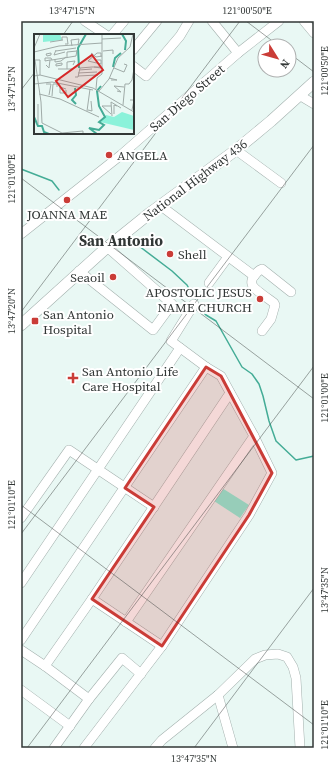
<svg xmlns="http://www.w3.org/2000/svg" width="335" height="769" font-family="'Source Serif 4',serif">
<style>
.green{fill:#8bf2da}
.lines{fill:none;stroke-linecap:round;stroke-linejoin:round}
.stream{stroke:#44ac96;stroke-width:1.5}
.minor-casing{stroke:#a3b0ad;stroke-width:10}
.major-casing{stroke:#a3b0ad;stroke-width:12}
.minor{stroke:#fff;stroke-width:9}
.major{stroke:#fff;stroke-width:11}
.marked{fill:#ca3c37;fill-opacity:0.2;stroke:#ca3c37;stroke-width:3;stroke-linejoin:round}
.ticks{fill:none;stroke:#323736;stroke-width:1;stroke-opacity:0.45}
.poi-dot{fill:#ca3c37;stroke:#fff;stroke-width:1.5}
.labels{text-anchor:middle;dominant-baseline:central;stroke-width:4;stroke-linejoin:round;paint-order:stroke}
.street-label{font-size:13px;fill:#323736;stroke:#fff}
.poi-label{font-size:13px;fill:#323736;stroke:#fff;text-anchor:start}
.quarter-label{font-size:15px;font-weight:bold;fill:#323736;stroke:#fff}
.inset-river{fill:none;stroke:#44ac96;stroke-width:2}
.inset-road{fill:none;stroke:#a0aba8;stroke-width:1}
.view{fill:#d62828;fill-opacity:0.15;stroke:#d62828;stroke-width:2}
.inset-edge{fill:none;stroke:#323736;stroke-width:2}
.neatline{fill:none;stroke:#323736;stroke-width:1.5}
.ticks-label{font-size:10px;text-anchor:middle;fill:#323736}
</style>
<rect width="100%" height="100%" fill="#e9f8f4"/>
<path class="green" d="M222 488 249 505 240 518 214 501Z"/>
<g class="lines">
<g class="stream">
<path d="M21 169 52 181 59 190"/>
<path d="M135 243 172 271 187 285 196 301"/>
<path d="M197 304 200 309 206 315 216 321 242 367 252 374 259 384 263 396 269 421 276 441 296 460 314 456"/>
</g>
<defs>
<g id="minor">
<path d="M85 21 106 35"/>
<path d="M212 21 238 53"/>
<path d="M304 21 314 33"/>
<path d="M112 35 124 21"/>
<path d="M133 50 157 21"/>
<path d="M133 66 146 76 180 36 189 21"/>
<path d="M299 95 314 104"/>
<path d="M236 150 281 183"/>
<path d="M161 206 254 276"/>
<path d="M21 234 121 155 238 53 279 21"/>
<path d="M79 271 153 330 172 304 107 247"/>
<path d="M209 283 228 257"/>
<path d="M262 331 271 319 275 305 274 303C269 299 253 289 252 284 251 281 253 277 255 275 257 272 259 270 262 269L291 292"/>
<path d="M21 518 69 450 154 507"/>
<path d="M21 583 180 348"/>
<path d="M92 599 162 646"/>
<path d="M126 622 254 436"/>
<path d="M21 640 206 367"/>
<path d="M21 650 45 666 89 699"/>
<path d="M45 666 92 599 230 393"/>
<path d="M21 690 70 726"/>
<path d="M218 695 233 748"/>
<path d="M54 748 89 699 122 658 141 674"/>
<path d="M84 748 162 646 249 515 272 473 254 436 221 376 206 367 171 341 194 304"/>
<path d="M155 748 162 740 218 695 255 659 265 655 278 654 287 657 293 667 296 678 300 748"/>
</g>
<path id="major" d="M21 325 104 250 150 213 236 150 271 121 314 82"/>
</defs>
<use href="#minor" class="minor-casing"/>
<use href="#major" class="major-casing"/>
<use href="#minor" class="minor"/>
<use href="#major" class="major"/>
</g>
<path class="marked" d="M206 367 221 376 272 473 249 515 162 646 92 599 154 507 125 488Z"/>
<path class="ticks" d="M246 21 279 46M63 35 73 21M289 53 314 72M21 90 35 72M21 178 314 399M21 312 240 21M21 505 314 725M21 534 314 145M27 748 314 366M194 748 314 588"/>
<g class="poi-dot">
<circle cx="109" cy="155" r="4"/>
<circle cx="67" cy="200" r="4"/>
<circle cx="170" cy="254" r="4"/>
<circle cx="113" cy="277" r="4"/>
<circle cx="260" cy="299" r="4"/>
<rect x="31" y="317" width="8" height="8" rx="2"/>
<path d="M71 372h4v4h4v4h-4v4h-4v-4h-4v-4h4z"/>
</g>
<g class="labels">
<g class="street-label">
<text transform="translate(187 98) rotate(-41)">San Diego Street</text>
<text transform="translate(195 180) rotate(-37)">National Highway 436</text>
</g>
<g class="poi-label">
<text x="117" y="155">ANGELA</text>
<text x="67" y="214" text-anchor="middle">JOANNA MAE</text>
<text x="178" y="254">Shell</text>
<text x="105" y="277" text-anchor="end">Seaoil</text>
<text x="252" y="292" text-anchor="end">APOSTOLIC JESUS<tspan x="252" dy="15">NAME CHURCH</tspan></text>
<text x="43" y="314">San Antonio<tspan x="43" dy="15">Hospital</tspan></text>
<text x="82" y="371">San Antonio Life<tspan x="82" dy="15">Care Hospital</tspan></text>
</g>
<g class="quarter-label">
<text x="121" y="240">San Antonio</text>
</g>
</g>
<g transform="translate(34 34)">
<rect width="100" height="100" fill="#e9f8f4"/>
<path d="M9 0H26L28 6 9 8ZM88 78 100 82V96L66 88 72 81 80 83Z" fill="#8bf2da"/>
<path class="inset-river" d="M88 0 92 7 91 16M79 33 81 24 87 19M45 34 44 14 52 0M41 54 42 61 38 66 42 70M0 83 4 92H8L10 98 15 100M63 100 55 94 65 96 70 91 65 88 71 83 65 72 63 57 67 52"/>
<path class="inset-road" d="M68 5 87 4M28 6V3H33L34 10H31M16 8 29 6M38 12 37 6 45 5 44 11M0 14 6 0M22 16 20 21 31 18M22 17 42 14M69 17 79 16V20M0 18 25 12 68 9M17 19V21L13 22 12 20ZM57 19 62 23 68 22M33 24V18L43 17M21 25V28L27 27 32 23M0 26H6V41M1 26 7 68 8 89 28 99 49 97V100M18 26 42 22 43 16M61 26H67V30L54 27 63 19H67V23M28 29V31L22 32V30ZM12 31 15 34 16 26H18L17 24H11V27L16 26M80 34 90 38 93 31 90 30M24 35H39M33 35V28L41 27 39 31M45 36 58 35M44 39 63 38M0 42 6 41 59 54 100 78M44 42 64 41M41 43H44L46 34 58 33H67V34L60 33M75 44 83 46H77M0 50 18 48 59 56M12 50H17L15 61M91 50H95L98 46 100 35M62 55 63 44 68 40V0M32 56V59H26V53L32 55M65 57 75 45 84 24 96 13 99 0M83 57 87 58 80 52 90 53M5 60 26 65 65 83M18 62 19 50H23V53M96 66H100L98 76M4 70V90M89 71 91 50M54 76 58 77 57 67M53 77 56 55M77 80 68 72H77M80 80V71L83 72M78 82 77 68 87 74M0 87V100"/>
<path class="view" d="M58 21 69 36 34 63 22 47Z"/>
<rect width="100" height="100" class="inset-edge"/>
</g>
<rect width="335" height="769" fill="none" stroke="#ffffff" stroke-width="44"/>
<g transform="translate(277 58) rotate(127)"><circle r="19" fill="#ffffff" stroke="#adafaf"/>
<path d="M0-3L7 15L0 10L-7 15Z" fill="#ca3c37"/>
<text y="-6" font-size="11" font-weight="bold" text-anchor="middle" fill="#323736">N</text>
</g>
<rect x="22" y="22" width="291" height="725" class="neatline"/>
<g class="ticks-label">
<text x="72" y="14">13°47'15"N</text>
<text x="247" y="14">121°00'50"E</text>
<text transform="translate(324 71) rotate(-90)" y="4">121°00'50"E</text>
<text transform="translate(11 89) rotate(-90)" y="4">13°47'15"N</text>
<text transform="translate(11 179) rotate(-90)" y="4">121°01'00"E</text>
<text transform="translate(11 311) rotate(-90)" y="4">13°47'20"N</text>
<text transform="translate(324 398) rotate(-90)" y="4">121°01'00"E</text>
<text transform="translate(11 505) rotate(-90)" y="4">121°01'10"E</text>
<text transform="translate(324 590) rotate(-90)" y="4">13°47'35"N</text>
<text transform="translate(324 725) rotate(-90)" y="4">121°01'10"E</text>
<text x="194" y="762">13°47'35"N</text>
</g>
</svg>
